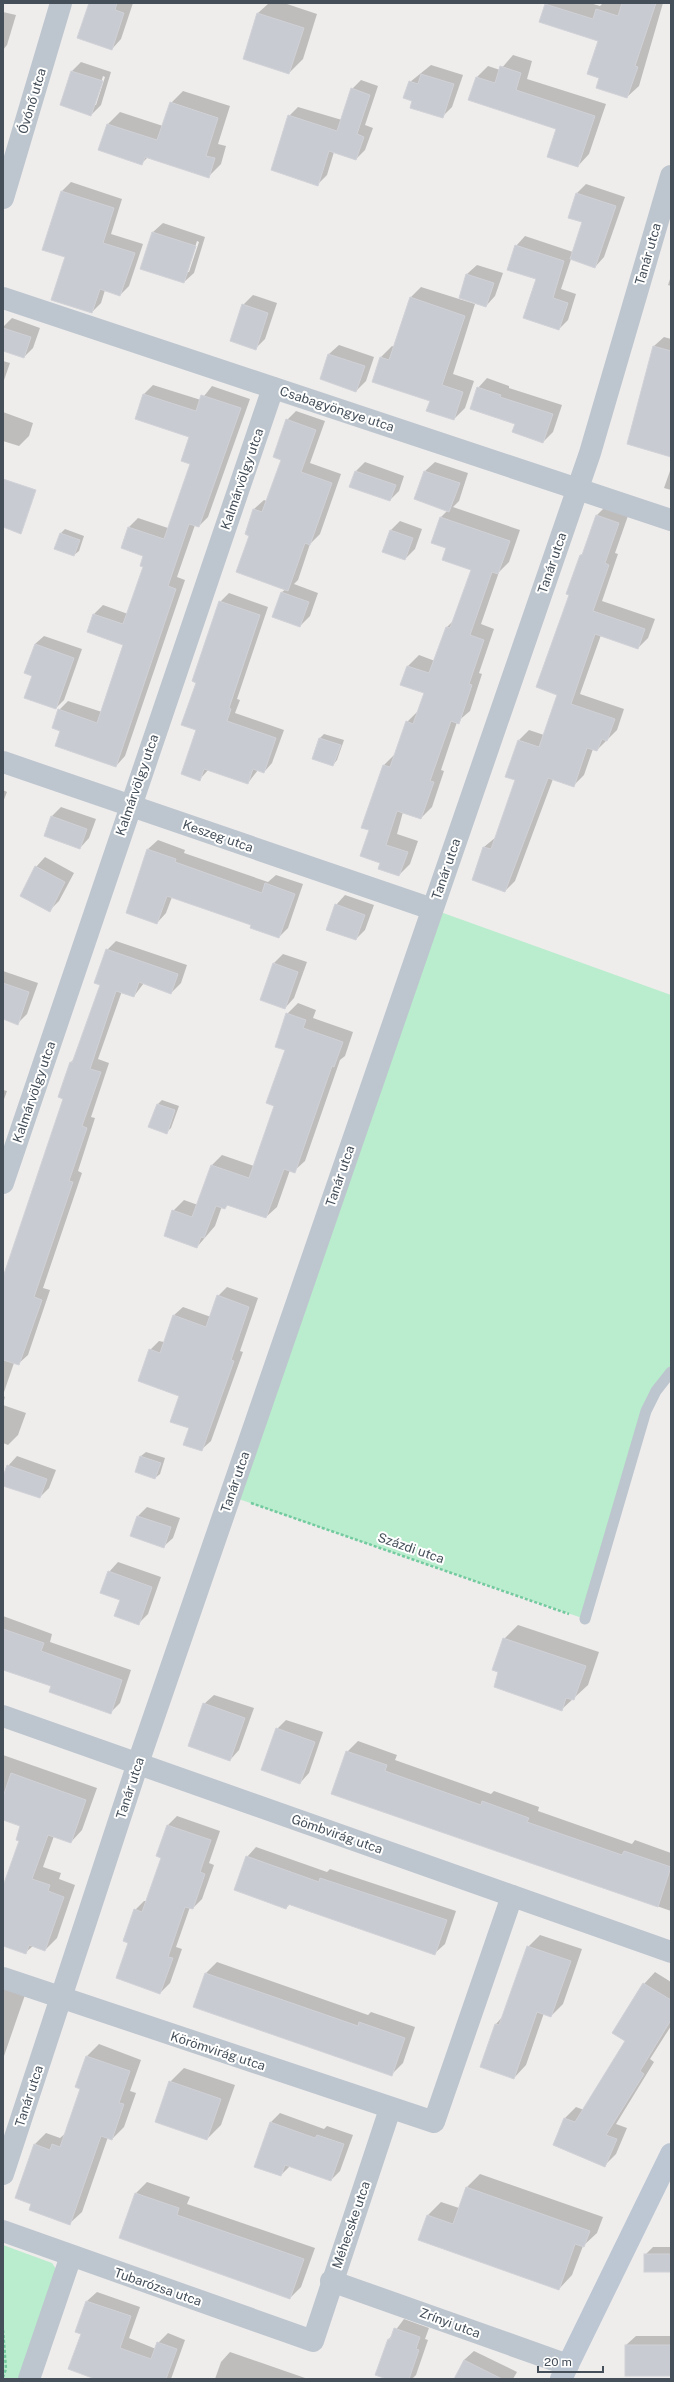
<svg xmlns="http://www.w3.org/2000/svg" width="674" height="2382" font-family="'Public Sans',sans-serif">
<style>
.green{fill:#b9edcd}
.shadow{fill:#0003;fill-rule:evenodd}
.building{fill:#c8cbd1;stroke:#d0d2d7}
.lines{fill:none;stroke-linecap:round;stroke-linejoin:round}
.path{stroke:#72ca9e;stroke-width:2.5;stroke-dasharray:3 2;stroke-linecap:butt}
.service{stroke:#bdc6ce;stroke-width:11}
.minor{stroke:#bdc6ce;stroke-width:22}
.secondary{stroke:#bcc7d3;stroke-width:22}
.labels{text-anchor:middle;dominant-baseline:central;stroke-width:4;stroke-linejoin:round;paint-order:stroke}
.street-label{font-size:13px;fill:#454f59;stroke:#fff}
</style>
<rect width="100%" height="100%" fill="#efecec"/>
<g class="green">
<path d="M432 909 671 995V1372L656 1391 585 1619 230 1496Z"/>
<path d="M3 2245 52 2263 58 2272 24 2379H3Z"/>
</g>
<g class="shadow">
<path d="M90 3H133L121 39 112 49Z"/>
<path d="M269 3H284L317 14 303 59 289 73 244 58 258 13Z"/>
<path d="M547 3H590L600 6 603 3H663L639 86 627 97 600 77 599 40 546 4Z"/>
<path d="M3 12 16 15 7 45 3 50Z"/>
<path d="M513 55 532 61 527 79 606 104 589 154 578 166 557 128 476 78 488 66 500 70Z"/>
<path d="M81 62 111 72 101 105 91 115 72 71ZM103 76 105 77 96 105H94Z"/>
<path d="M431 65 463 75 452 107 443 116 413 101 410 82Z"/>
<path d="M361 80 378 86 365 125 373 128 365 150 356 159 334 152 327 175 318 184 289 116 298 107 342 120 352 89Z"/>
<path d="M183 91 230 106 218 144 226 146 221 164 209 176 148 157 142 163 99 149 108 124 120 112 163 126 171 103Z"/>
<path d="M71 182 122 199 111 234 143 244 129 286 120 295 105 290 101 303 92 312 66 257 62 191Z"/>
<path d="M586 184 625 197 604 257 595 267 571 259 561 289 576 294 568 320 559 329 537 278 516 246 525 236 573 252 583 222 577 193Z"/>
<path d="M163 223 205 237 194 273 184 282 142 268 153 232ZM197 241 199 242 189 272H187Z"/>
<path d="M477 265 503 273 495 296 486 306 460 297 467 274Z"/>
<path d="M671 276V286L668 285Z"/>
<path d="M421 287 475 304 453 374 474 381 465 408 454 419 381 357 392 346 394 347 410 298Z"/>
<path d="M253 295 277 303 265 339 256 348 243 305Z"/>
<path d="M12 318 40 328 33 348 24 357 3 350V327Z"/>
<path d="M664 337 671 339V456L628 443 654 346Z"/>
<path d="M339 345 374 357 366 381 356 391 321 379 329 354Z"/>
<path d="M3 361 10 363 3 383Z"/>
<path d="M487 378 509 386V388L562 405 553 432 543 442 517 423 478 388Z"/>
<path d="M153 385 201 400 212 386 250 399 208 517 199 526 195 525 177 577 185 580 125 756 116 766 61 730 59 710 68 701 102 712 124 645 94 614 103 605 128 614 145 566 144 555 122 548 129 527 138 518 168 528 191 464 190 436 136 419 144 394Z"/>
<path d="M296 411 325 421 310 463 341 474 320 534 310 544 298 580 294 584 318 593 310 616 300 626 282 592 286 589 250 535 254 509 264 500 267 501 282 459 287 420Z"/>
<path d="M3 412 33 423 29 436 19 446 3 441Z"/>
<path d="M365 462 404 476 399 491 390 500 355 472Z"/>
<path d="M435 462 468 473 459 501 453 507 520 530 509 562 499 572 481 624 494 629 479 673 482 674 470 711 457 722 441 770 444 771 432 807 421 818 403 812 397 834 418 841 410 864 399 875 381 862 370 830 384 765 395 754 407 722 418 711 425 692 408 666 419 655 435 661 447 627 454 620 472 569 448 547 441 517 448 510 416 499 425 471Z"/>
<path d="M671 468V490L664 488Z"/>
<path d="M607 505 629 513 615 553 618 554 602 601 655 619 648 638 638 648 601 635 580 694 624 709 617 730 597 750 593 749 584 775 573 786 553 779 515 881 505 891 473 880 484 847 496 837 516 779 507 776 519 740 529 730 544 735 558 694 570 594 581 555 584 552 597 515Z"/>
<path d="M400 521 422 529 415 549 405 559 391 530Z"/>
<path d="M65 529 84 536 79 551 74 555 60 534Z"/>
<path d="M229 593 268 607 237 699 240 700 235 713 284 730 272 763 264 772 258 770 248 783 209 769 200 779 197 682 220 602Z"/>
<path d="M44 636 82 649 64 700 56 708 33 675 35 644Z"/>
<path d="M324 734 344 740 337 760 333 765 313 758 320 738Z"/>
<path d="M3 790 7 792 3 802Z"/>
<path d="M61 807 96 819 89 838 80 848 52 816Z"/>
<path d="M158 840 185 850 184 853 268 882 276 875 303 884 288 928 279 937 252 925 172 897 166 913 157 923 127 912 148 849Z"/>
<path d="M45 857 74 873 59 901 50 910 36 867Z"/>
<path d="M345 895 374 905 365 930 356 939 336 905Z"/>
<path d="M116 941 187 965 181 983 171 993 144 983 134 996 122 991 98 1059 109 1063 91 1117 95 1118 78 1171 82 1173 43 1288 50 1290 28 1355 18 1364 14 1363 3 1395V1288L64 1098 71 1062 75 1058 101 984 107 950Z"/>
<path d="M283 954 307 962 294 998 285 1008 261 999 274 963Z"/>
<path d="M3 971 38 983 27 1014 18 1023 3 1018Z"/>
<path d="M298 1003 316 1010 313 1018 353 1032 345 1056 340 1060 305 1161 294 1171 290 1170 277 1207 266 1217 228 1204 225 1208 222 1206 215 1226 197 1247 173 1211 184 1200 198 1205 212 1165 222 1155 254 1166 275 1105 286 1049 287 1014Z"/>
<path d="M3 1090 7 1091 3 1102Z"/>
<path d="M162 1100 179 1106 171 1128 166 1133 150 1127 158 1104Z"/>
<path d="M227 1287 258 1298 240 1351 243 1352 211 1441 201 1450 190 1427 180 1396 150 1350 159 1341 164 1342 173 1316 183 1307 211 1317 218 1296Z"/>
<path d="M3 1396 5 1397 3 1404Z"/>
<path d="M3 1405 26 1413 18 1435 8 1445 3 1443Z"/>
<path d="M146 1452 165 1458 160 1474 155 1478 141 1456Z"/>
<path d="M17 1456 56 1470 49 1488 40 1497 3 1485 8 1466Z"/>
<path d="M147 1507 180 1518 173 1538 163 1547 131 1536 138 1516Z"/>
<path d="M118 1562 161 1577 148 1614 138 1624 121 1599 109 1572Z"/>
<path d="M3 1616 52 1634 50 1642 131 1670 120 1703 110 1713 52 1686 3 1668Z"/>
<path d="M518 1625 599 1652 588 1685 561 1710 500 1672 504 1639Z"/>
<path d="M214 1695 254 1708 239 1750 230 1760 204 1704Z"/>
<path d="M286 1720 323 1732 309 1773 300 1783 277 1729Z"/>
<path d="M358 1741 397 1755 395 1760 491 1794 494 1791 539 1807 538 1811 632 1844 635 1840 671 1853V1911L333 1793 347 1752Z"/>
<path d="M3 1755 97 1788 82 1830 71 1842 54 1836 43 1867 61 1873 59 1879 75 1885 57 1938 45 1950 33 1946 25 1953 3 1945V1889L20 1840 22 1826 3 1819Z"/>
<path d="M177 1816 220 1831 209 1863 214 1865 202 1899 193 1908 190 1907 176 1947 182 1949 170 1983 160 1993 130 1942 135 1910 144 1901H147L162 1858 167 1826Z"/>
<path d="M256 1847 327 1872 330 1869 456 1911 445 1944 435 1953 290 1904 286 1908 247 1857Z"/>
<path d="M540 1935 582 1949 563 2004 551 2016 544 2013 526 2065 514 2078 481 2066 496 2024 503 2016 528 1947Z"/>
<path d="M217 1962 368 2015 371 2012 415 2027 403 2063 392 2074 195 2006 206 1973Z"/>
<path d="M655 1972 671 1982V2026L650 2059 654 2062 616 2124 627 2128 616 2154 605 2165 565 2118 576 2107 584 2110 627 2041 644 1984Z"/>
<path d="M3 1985 26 1992 3 2059Z"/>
<path d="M99 2044 141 2060 130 2091 136 2093 124 2127 112 2139 108 2137 82 2212 70 2223 33 2204 35 2144 46 2133 60 2138 66 2133 81 2089 87 2056Z"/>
<path d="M184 2068 235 2085 221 2125 207 2139 170 2082Z"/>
<path d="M280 2113 324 2129 327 2126 353 2135 340 2171 331 2180 290 2166 281 2175 270 2123Z"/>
<path d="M480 2174 603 2217 597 2233 583 2246 572 2275 559 2289 428 2215 441 2202 459 2208 466 2188Z"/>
<path d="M147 2182 190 2197 187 2204 315 2248 301 2287 290 2298 136 2193Z"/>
<path d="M653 2247H671V2271L645 2255Z"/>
<path d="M97 2292 140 2307 129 2338 156 2349 158 2343 168 2333 185 2340 171 2379H98L82 2333 87 2301Z"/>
<path d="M404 2319 429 2328 425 2339 428 2340 416 2375 412 2379H391L377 2374 389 2339Z"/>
<path d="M636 2336H671V2375L626 2345Z"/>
<path d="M474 2351 517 2372 513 2379H455L464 2360Z"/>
<path d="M230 2352 308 2379H215L221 2362Z"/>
</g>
<g class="building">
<path d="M89 3H117L115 10 124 13 112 50 77 38Z"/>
<path d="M622 3H656L635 66 638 67 627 98 596 88 599 78 587 74 598 41 539 22 545 4 593 19 596 9 618 16Z"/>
<path d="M257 13 304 28 289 74 243 59Z"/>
<path d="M500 66 521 73 516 90 595 116 578 167 547 157 556 129 468 100 476 77 495 83Z"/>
<path d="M71 71 103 81 91 116 60 105Z"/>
<path d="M421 74 454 84 443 118 410 108 412 101 403 98 409 81 418 84Z"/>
<path d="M351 88 370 95 357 134 364 137 356 160 329 151 318 186 271 170 288 115 337 131Z"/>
<path d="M170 102 218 118 206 156 215 158 209 178 145 157 142 165 98 150 107 124 157 140Z"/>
<path d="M61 191 114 208 103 243 135 253 120 296 100 289 92 313 51 300 65 257 42 250Z"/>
<path d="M576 193 616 206 595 268 570 259 582 222 568 218Z"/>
<path d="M152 232 196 246 184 283 140 269Z"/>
<path d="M515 245 564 261 553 298 568 303 559 330 523 318 536 279 507 270Z"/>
<path d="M466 274 494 283 486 307 459 298Z"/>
<path d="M410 297 465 316 442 385 463 392 454 420 426 411 430 401 372 382 380 357 389 360Z"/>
<path d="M242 304 268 313 256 350 230 341Z"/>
<path d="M3 328 31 337 24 358 3 351Z"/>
<path d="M653 346 671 351V457L627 444Z"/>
<path d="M328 354 365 366 356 392 320 379Z"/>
<path d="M477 387 501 395 500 397 553 414 543 443 512 432 515 424 470 409Z"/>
<path d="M143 394 196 411 201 395 241 408 199 527 189 524 168 586 176 589 116 767 55 746 60 731 52 728 58 709 97 723 123 645 87 632 93 614 123 624 143 567 140 566 143 556 121 548 128 527 164 539 190 464 181 461 189 437 135 419Z"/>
<path d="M286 419 316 430 301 472 332 483 310 545 305 543 288 591 236 572 249 536 245 534 253 509 262 512 281 460 273 457Z"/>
<path d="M355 471 396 485 390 501 349 487Z"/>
<path d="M424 471 460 483 449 512 414 499Z"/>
<path d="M3 479 36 490 21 534 3 527Z"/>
<path d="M596 515 619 523 605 563 609 565 593 611 645 629 638 649 595 634 571 704 615 719 607 741 602 739 597 751 587 748 574 787 548 778 505 892 472 880 483 847 491 849 515 780 505 777 518 740 539 747 557 695 536 687 569 595 566 594 580 555H582Z"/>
<path d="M440 517 510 541 498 574 492 572 470 635 484 640 469 684 472 685 459 724 451 721 430 781 434 782 421 819 397 811 386 845 408 852 399 876 378 869 380 863 360 856 369 830 361 828 383 765 390 767 406 721 413 724 424 693 400 685 407 666 429 673 446 627 450 628 471 570 442 560 446 548 431 543Z"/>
<path d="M390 530 413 538 405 560 382 552Z"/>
<path d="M60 533 80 540 74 556 54 549Z"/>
<path d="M281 592 309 602 300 627 272 617Z"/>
<path d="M219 601 260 615 229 708 231 709 227 721 276 738 264 773 253 769 248 784 204 769 200 781 181 774 196 730 181 725 196 683 192 681Z"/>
<path d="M35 644 74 658 56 709 24 698 32 676 24 673Z"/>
<path d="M319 738 341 745 333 766 312 759Z"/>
<path d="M51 816 87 829 80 849 44 836Z"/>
<path d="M147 849 176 859 175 862 262 893 265 883 295 894 279 938 250 928 251 925 167 896 157 924 126 913Z"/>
<path d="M35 866 65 882 50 912 20 896Z"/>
<path d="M335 904 365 915 356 940 326 930Z"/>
<path d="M106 949 178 974 171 994 139 982 134 997 116 991 90 1069 101 1072 82 1126 87 1128 69 1181 73 1182 34 1297 42 1300 19 1365 3 1360V1277L63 1099 58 1097 70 1062 72 1063 100 985 94 983Z"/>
<path d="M273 963 298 972 285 1009 260 1000Z"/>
<path d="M3 983 29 992 18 1025 3 1019Z"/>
<path d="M286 1013 306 1020 303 1028 343 1042 334 1067 332 1066 295 1173 284 1169 266 1218 227 1205 225 1209 216 1206 204 1238 201 1237 197 1248 164 1236 172 1210 192 1217 211 1165 249 1178 274 1106 266 1103 285 1050 275 1047Z"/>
<path d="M157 1104 175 1110 167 1134 148 1127Z"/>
<path d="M217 1295 249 1307 231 1360 234 1361 202 1451 183 1445 189 1428 170 1422 179 1396 138 1381 149 1349 160 1353 173 1315 206 1327Z"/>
<path d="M140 1456 161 1463 155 1479 135 1472Z"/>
<path d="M7 1465 47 1479 40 1498 3 1486V1477Z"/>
<path d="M137 1516 171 1527 164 1548 130 1536Z"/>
<path d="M108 1571 152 1587 139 1625 114 1616 120 1600 100 1593Z"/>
<path d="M3 1629 44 1643 41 1651 122 1680 111 1714 49 1692 51 1686 3 1670Z"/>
<path d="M503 1638 586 1666 574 1700 566 1698 562 1711 494 1687 498 1672 492 1670Z"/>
<path d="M203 1703 245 1718 230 1761 188 1746Z"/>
<path d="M276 1728 315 1742 300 1784 261 1770Z"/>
<path d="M346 1751 387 1765 385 1771 481 1805 482 1801 529 1818 527 1822 622 1855 624 1851 671 1867 658 1907 331 1794Z"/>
<path d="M11 1773 86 1800 71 1843 48 1835 32 1879 50 1885 48 1891 64 1897 45 1951 29 1945 26 1954 3 1946V1886L19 1841 16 1840 20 1826 3 1820V1797Z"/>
<path d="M167 1825 211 1840 200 1872 205 1874 193 1909 185 1907 168 1957 173 1958 160 1994 116 1978 128 1943 123 1941 134 1909 142 1912 161 1858 156 1856Z"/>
<path d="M246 1856 319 1882 320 1878 447 1920 435 1955 288 1904 286 1909 234 1890Z"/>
<path d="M527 1946 571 1961 551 2017 537 2012 514 2079 480 2067 495 2024 499 2025Z"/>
<path d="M205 1973 358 2026 359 2022 405 2038 392 2076 193 2007Z"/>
<path d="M643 1983 671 2000V2020L640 2071 644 2074 606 2135 617 2139 605 2167 553 2145 564 2118 575 2122 625 2041 612 2033Z"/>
<path d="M86 2056 130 2071 119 2103 124 2104 112 2140 101 2136 70 2225 29 2210 31 2204 15 2198 34 2144 50 2150 52 2144 60 2147 80 2089 75 2087Z"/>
<path d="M169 2081 221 2099 207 2140 155 2122Z"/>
<path d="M270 2122 315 2138 317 2135 344 2144 331 2181 285 2165 281 2176 254 2167Z"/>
<path d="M466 2187 590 2231 584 2247 575 2244 559 2290 418 2240 427 2215 453 2224Z"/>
<path d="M135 2193 179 2208 177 2215 304 2259 290 2299 119 2238Z"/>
<rect x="644" y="2254" width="27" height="18"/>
<path d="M86 2301 131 2316 120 2348 151 2359 157 2342 177 2349 166 2379H95L68 2369 81 2334 75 2332Z"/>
<path d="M394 2328 420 2337 416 2349 419 2350 409 2379H387L375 2375 388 2339 390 2340Z"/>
<rect x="625" y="2345" width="46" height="31"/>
<path d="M464 2360 502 2379H454Z"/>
</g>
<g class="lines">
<g class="path">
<path d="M251 1503 569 1614"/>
<path d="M3 2330 6 2369 3 2377"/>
</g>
<path class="service" d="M585 1619 646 1411 656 1391 671 1372"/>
<g class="minor">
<path d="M3 198 61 3"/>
<path d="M3 298 671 520"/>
<path d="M3 762 432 909"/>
<path d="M3 1183 273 388"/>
<path d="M3 1716 671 1952"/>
<path d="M3 1978 434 2122 512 1896"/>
<path d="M3 2174 138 1763 590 453 671 176"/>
<path d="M3 2231 313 2341 390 2109"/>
<path d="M331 2281 568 2365"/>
<path d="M29 2379 71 2256"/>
</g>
<path class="secondary" d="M561 2379 671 2154"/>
</g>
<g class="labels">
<g class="street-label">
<text transform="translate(32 101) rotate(-73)">Óvónő utca</text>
<text transform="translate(648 254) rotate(-74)">Tanár utca</text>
<text transform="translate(337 409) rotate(18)">Csabagyöngye utca</text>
<text transform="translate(242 479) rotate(-71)">Kalmárvölgy utca</text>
<text transform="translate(552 563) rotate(-71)">Tanár utca</text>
<text transform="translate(137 785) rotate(-71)">Kalmárvölgy utca</text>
<text transform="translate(218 836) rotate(19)">Keszeg utca</text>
<text transform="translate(446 869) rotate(-71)">Tanár utca</text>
<text transform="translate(34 1092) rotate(-71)">Kalmárvölgy utca</text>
<text transform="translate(340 1176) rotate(-71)">Tanár utca</text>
<text transform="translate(235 1482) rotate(-71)">Tanár utca</text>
<text transform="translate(411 1548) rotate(19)">Százdi utca</text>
<text transform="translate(130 1788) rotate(-72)">Tanár utca</text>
<text transform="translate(337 1834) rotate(19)">Gömbvirág utca</text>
<text transform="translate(218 2051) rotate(18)">Körömvirág utca</text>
<text transform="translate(29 2096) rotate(-72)">Tanár utca</text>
<text transform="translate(351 2225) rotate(-71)">Méhecske utca</text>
<text transform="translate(158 2287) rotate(19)">Tubarózsa utca</text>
<text transform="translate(450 2323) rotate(20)">Zrínyi utca</text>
</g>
</g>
<rect width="674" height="2382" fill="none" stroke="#454f59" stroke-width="8"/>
<path d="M538 2366v6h65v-6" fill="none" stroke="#454f59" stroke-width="2"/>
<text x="544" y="2366" font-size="12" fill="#454f59" stroke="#ffffff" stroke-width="3" paint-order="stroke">20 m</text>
</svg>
